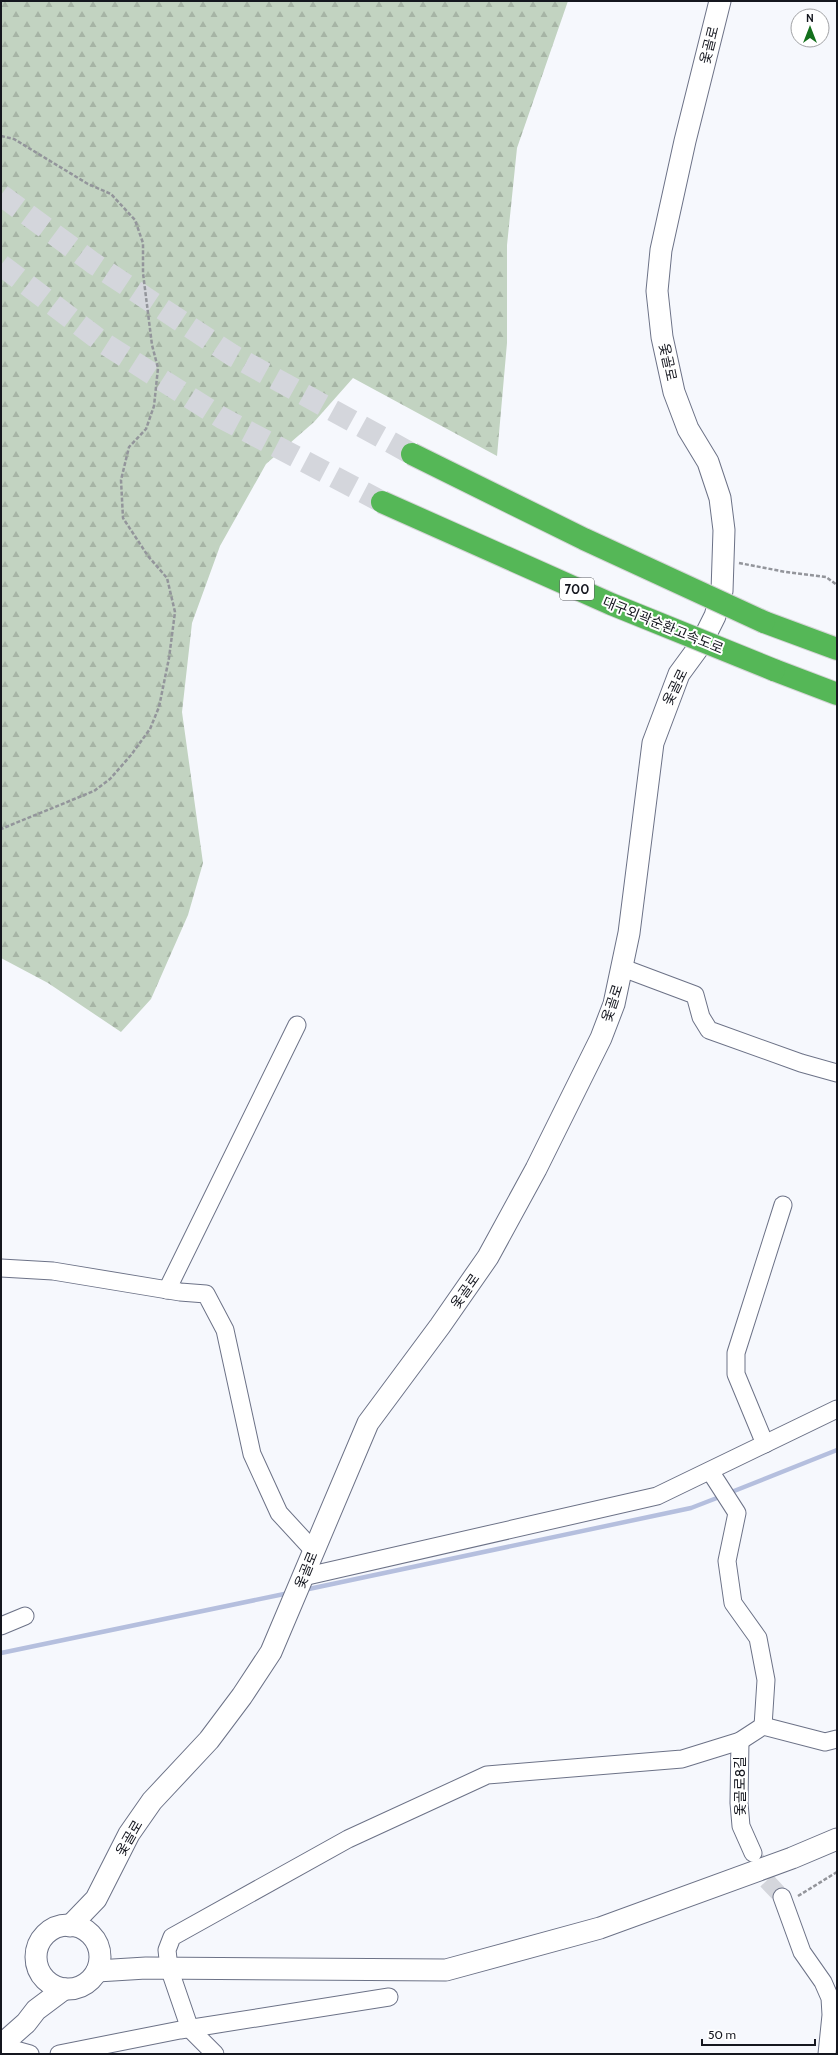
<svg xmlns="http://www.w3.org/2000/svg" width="838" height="2055" font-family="Cabin,'Noto Sans KR',sans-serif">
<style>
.forest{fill:url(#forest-firs)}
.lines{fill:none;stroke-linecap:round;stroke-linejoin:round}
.stream{stroke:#b5bfde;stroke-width:4.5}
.minor-tunnel{stroke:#d4d6dc;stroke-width:17;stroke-dasharray:17 8;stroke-linecap:butt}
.motorway-tunnel{stroke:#d4d6dc;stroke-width:22;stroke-dasharray:22 11;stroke-linecap:butt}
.minor-casing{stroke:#6c7287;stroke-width:19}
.tertiary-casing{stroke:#6c7287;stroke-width:23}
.motorway-casing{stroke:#d5d5d7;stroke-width:24}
.path{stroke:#93959b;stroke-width:2.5;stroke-dasharray:4 2;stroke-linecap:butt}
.minor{stroke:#fff;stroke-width:17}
.tertiary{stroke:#fff;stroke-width:21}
.motorway{stroke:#55b757;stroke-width:22}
.motorway-bridge-casing{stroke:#d5d5d7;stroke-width:24;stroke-linecap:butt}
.motorway-bridge{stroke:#55b757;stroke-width:22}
.labels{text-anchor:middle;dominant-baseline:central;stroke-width:4;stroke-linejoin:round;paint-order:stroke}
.shield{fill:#fff;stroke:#5b5d62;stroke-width:1}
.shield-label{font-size:13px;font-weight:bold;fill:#15171f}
.street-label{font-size:14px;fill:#15171f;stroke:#fff}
</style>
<defs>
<pattern id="forest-firs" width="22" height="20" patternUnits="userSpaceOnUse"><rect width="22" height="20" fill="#c2d3c1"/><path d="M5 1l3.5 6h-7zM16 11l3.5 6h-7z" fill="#a6b4a5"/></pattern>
</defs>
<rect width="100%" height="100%" fill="#f6f8fd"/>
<path class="forest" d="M1 1H568L517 148 507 245V343L497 456 353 378 314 422 266 464 220 546 192 623 182 712 203 863 188 915 151 999 121 1032 48 983 1 958Z"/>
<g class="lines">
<g class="stream">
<path d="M729 1493 837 1450"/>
<path d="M304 1590 691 1508 722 1496"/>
<path d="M1 1653 289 1593"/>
</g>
<path class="minor-tunnel" d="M756 1858 766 1880 782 1897"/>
<g class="motorway-tunnel">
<path d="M1 195 93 263 232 355 412 454"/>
<path d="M1 265 102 342 222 418 382 502"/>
</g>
<defs>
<g id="minor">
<path d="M623 968 695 995 701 1017 709 1030 801 1063 837 1073"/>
<path d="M1 1268 53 1271 180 1292 206 1294 225 1330 252 1454 279 1513 314 1551"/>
<path d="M167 1290 297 1025"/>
<path d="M765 1444 736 1374V1353L783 1205"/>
<path d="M710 1471 737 1513 727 1561 733 1603 758 1638 766 1680 763 1726"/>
<path d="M303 1577 657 1496 837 1409"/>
<path d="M1 1626 25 1616"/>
<path d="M740 1741 739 1803 741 1826 753 1853"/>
<path d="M782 1897 802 1952 823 1982 830 1998 831 2015 827 2054"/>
<path d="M1 2046 30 2054"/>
<path d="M59 2054 180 2030 389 1997"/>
<path d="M215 2054 190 2029 169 1968 167 1950 172 1937 348 1839 487 1775 682 1759 740 1741 763 1726 825 1742 837 1739"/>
</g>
<g id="tertiary">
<circle cx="68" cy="1957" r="32"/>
<path d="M70 1926 96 1899 129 1834 152 1801 209 1740 242 1696 271 1652 368 1423 440 1326 488 1257 536 1169 601 1038 614 1004 629 933 653 743 679 674 701 644 715 616 722 591 724 530 720 498 708 462 688 429 674 392 662 337 657 291 661 250 685 141 720 1"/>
<path d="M97 1971 146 1968 446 1970 600 1928 792 1858 837 1839"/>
<path d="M1 2045 26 2023 36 2010 64 1989"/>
</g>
<g id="motorway">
<path d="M764 622 837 649"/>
<path d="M774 670 837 694"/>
</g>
</defs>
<use href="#minor" class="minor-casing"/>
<use href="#tertiary" class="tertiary-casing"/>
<use href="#motorway" class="motorway-casing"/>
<g class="path">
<path d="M1 136 14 139 88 184 111 194 135 220 143 243V273L152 345 158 368 154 406 146 429 129 447 121 480 123 518 148 556 167 578 175 612 169 658 159 707 150 729 131 755 110 779 94 791 1 829"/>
<path d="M739 563 786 572 826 577 837 585"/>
<path d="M798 1896 837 1872"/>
</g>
<use href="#minor" class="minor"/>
<use href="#tertiary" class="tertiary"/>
<use href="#motorway" class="motorway"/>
<defs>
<g id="motorway-bridge">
<path d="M412 454 584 539 764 622"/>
<path d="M382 502 611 604 774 670"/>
</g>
</defs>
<use href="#motorway-bridge" class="motorway-bridge-casing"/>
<use href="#motorway-bridge" class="motorway-bridge"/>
</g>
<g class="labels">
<rect class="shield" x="560" y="578" width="34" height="22" rx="3"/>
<g class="shield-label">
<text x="577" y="589">700</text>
</g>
<g class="street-label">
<text transform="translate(709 45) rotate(-76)">옻골로</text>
<text transform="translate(668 362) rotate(78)">옻골로</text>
<text transform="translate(663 625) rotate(22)">대구외곽순환고속도로</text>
<text transform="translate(675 687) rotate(-64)">옻골로</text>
<text transform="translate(612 1003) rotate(-72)">옻골로</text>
<text transform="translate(465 1291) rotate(-55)">옻골로</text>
<text transform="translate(306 1570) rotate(-68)">옻골로</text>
<text transform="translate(740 1786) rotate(-90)">옻골로8길</text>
<text transform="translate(129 1838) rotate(-60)">옻골로</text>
</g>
</g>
<rect width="838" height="2055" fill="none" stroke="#15171f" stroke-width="4"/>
<g transform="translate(810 28)"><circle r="19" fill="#ffffff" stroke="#a1a2a5"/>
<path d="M0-3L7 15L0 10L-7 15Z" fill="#14701c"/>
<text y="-6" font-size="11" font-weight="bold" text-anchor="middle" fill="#15171f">N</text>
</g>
<path d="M702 2039v6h113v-6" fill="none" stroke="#15171f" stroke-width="2"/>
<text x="708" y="2039" font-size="12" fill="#15171f" stroke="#ffffff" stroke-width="3" paint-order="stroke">50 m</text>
</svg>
